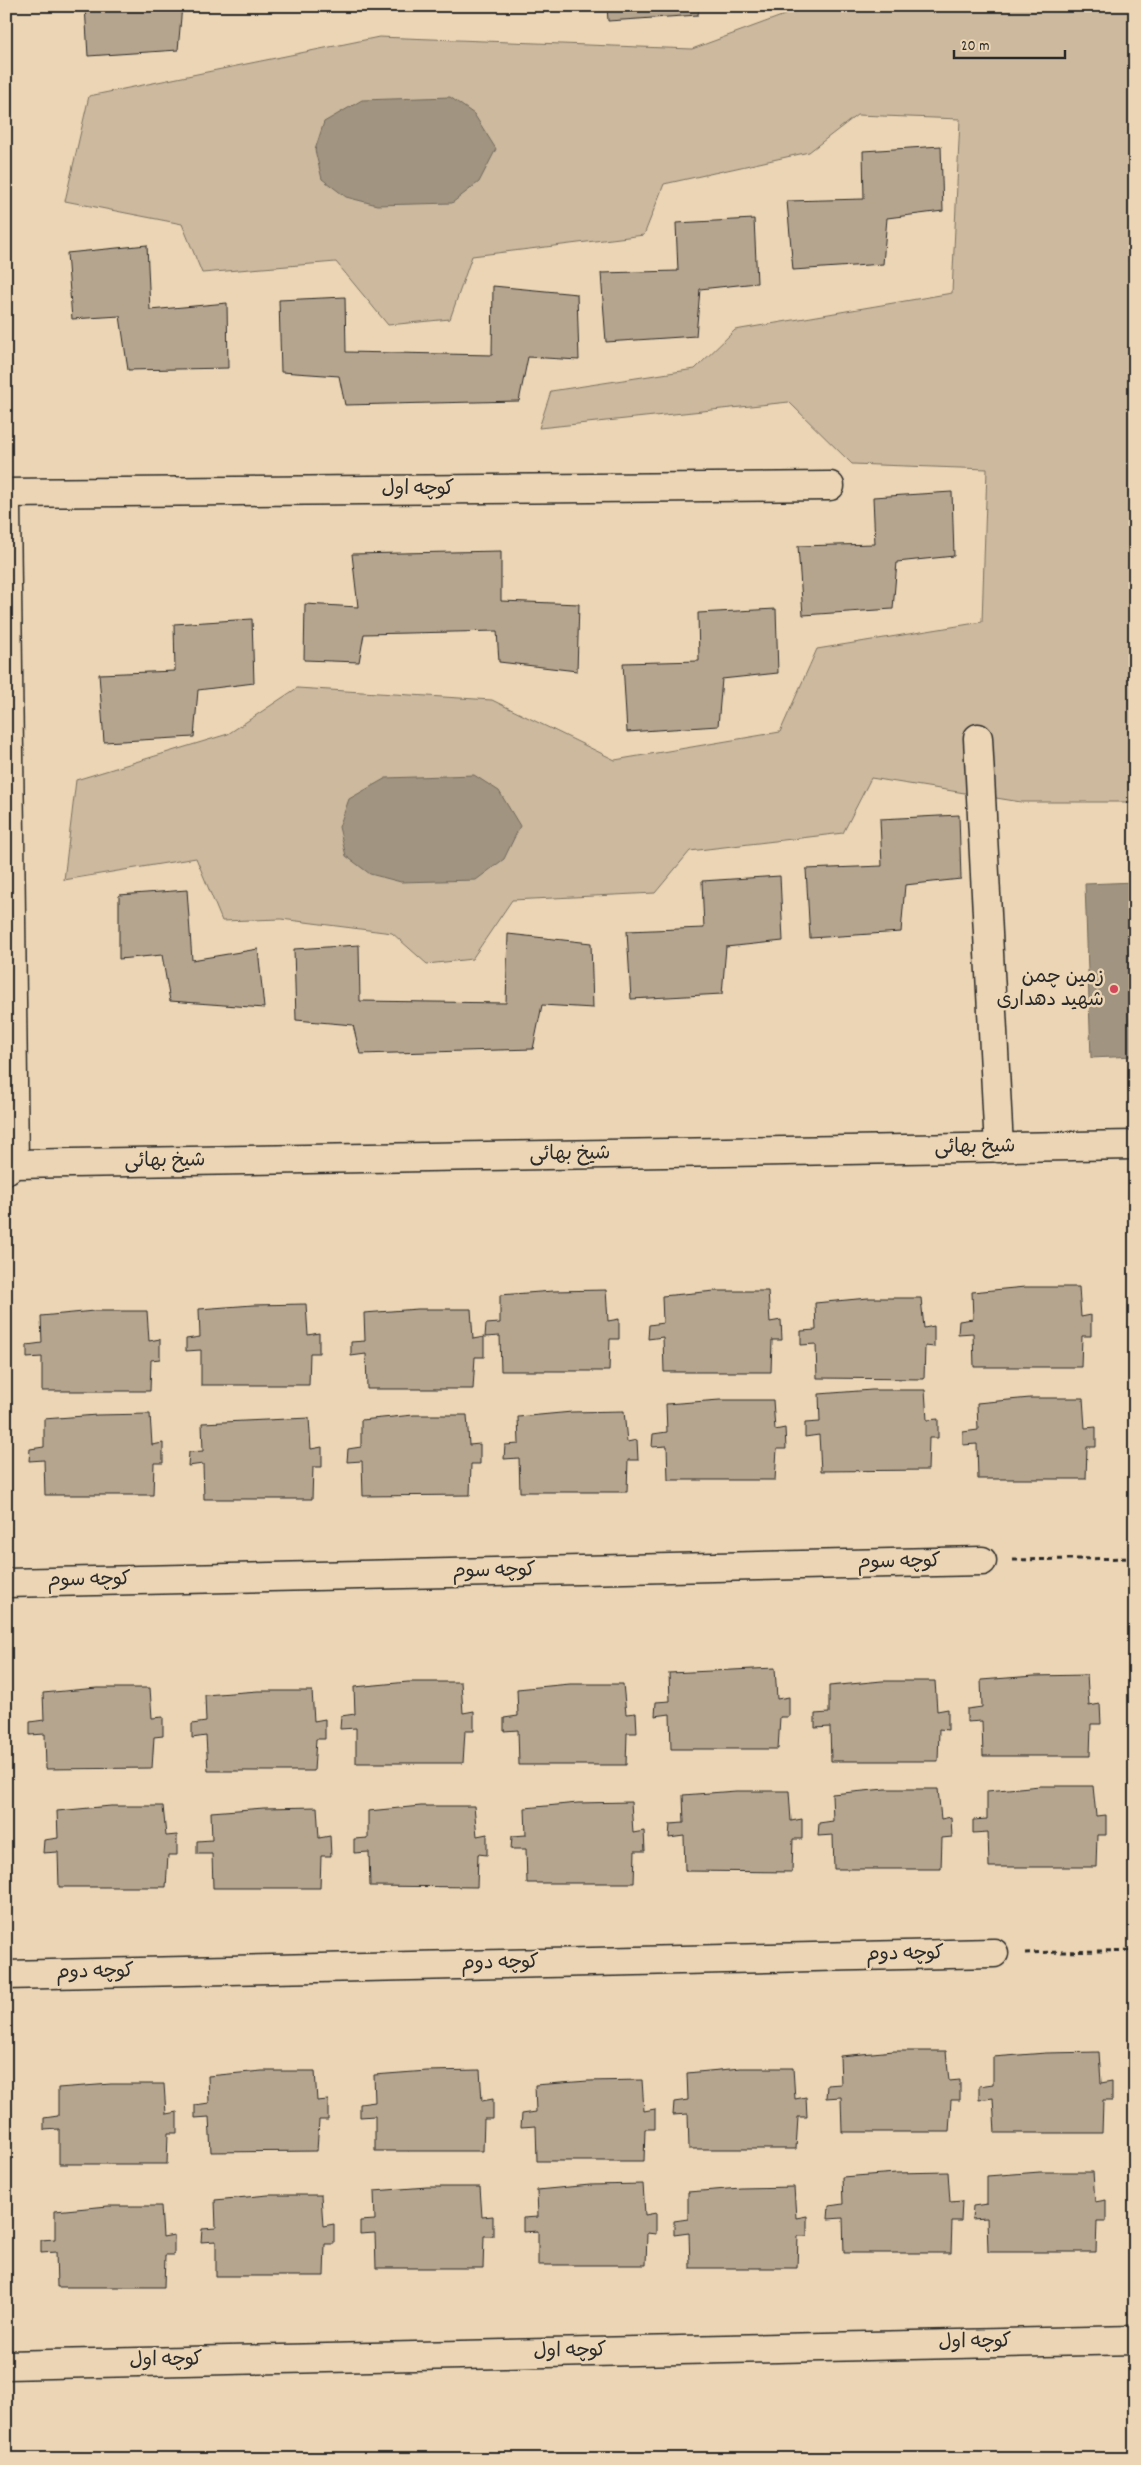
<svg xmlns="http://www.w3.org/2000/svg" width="1141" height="2465" font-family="Dekko,'Playpen Sans Arabic',sans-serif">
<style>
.green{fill:#ccb99e;stroke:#7c7264}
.water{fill:#a19480;stroke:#726a5e}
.building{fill:#b6a58e;stroke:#2b2b2b}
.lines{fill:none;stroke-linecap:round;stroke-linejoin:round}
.street-casing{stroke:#2b2b2b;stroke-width:31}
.secondary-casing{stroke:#2b2b2b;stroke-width:31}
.path{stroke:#2b2b2b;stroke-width:3;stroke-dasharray:5 4;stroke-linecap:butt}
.street{stroke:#ebd5b4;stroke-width:28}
.secondary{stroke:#ebd5b4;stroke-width:28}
.poi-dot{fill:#d1495b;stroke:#ebd5b4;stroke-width:2}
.labels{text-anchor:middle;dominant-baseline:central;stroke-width:5;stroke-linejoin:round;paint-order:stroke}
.street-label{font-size:20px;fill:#2b2b2b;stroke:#ebd5b4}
.poi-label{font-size:20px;fill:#2b2b2b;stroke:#ebd5b4;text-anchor:end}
</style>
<rect width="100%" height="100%" fill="#ebd5b4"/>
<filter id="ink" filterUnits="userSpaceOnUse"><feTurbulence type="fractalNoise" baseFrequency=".02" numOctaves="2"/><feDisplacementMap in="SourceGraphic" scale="10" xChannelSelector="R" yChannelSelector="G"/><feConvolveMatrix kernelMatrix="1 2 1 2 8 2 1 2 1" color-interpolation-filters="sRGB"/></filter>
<g filter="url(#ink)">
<path class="green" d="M786 6H1135V802H1021L871 778 843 833 690 851 655 893 512 900 472 959 427 964 392 933 281 919 222 921 196 858 64 880 76 780 228 734 297 688 492 700 615 760 780 732 817 649 982 622 987 469 852 464 789 402 539 428 551 391 695 369 735 330 952 293 960 119 857 115 809 152 664 184 644 235 472 256 450 319 388 325 336 262 202 273 182 224 65 201 89 96 379 37 692 49 787 14Z"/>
<g class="water">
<path d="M450 97 474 114 496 149 479 182 452 203 377 205 346 197 322 179 315 150 324 122 362 100Z"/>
<path d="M474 775 499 791 520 826 504 859 476 880 401 882 370 874 346 856 339 827 349 799 386 778Z"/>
<path d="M1135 882V1056L1091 1058 1085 884Z"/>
</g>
<g class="building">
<path d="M85 6H182L178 50 88 56Z"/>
<path d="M607 6H699L698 15 608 21Z"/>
<path d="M941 146 943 211 887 218 883 264 793 270 787 201 864 199 863 151Z"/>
<path d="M754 219 757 283 700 289 696 336 606 342 601 273 678 271 676 223Z"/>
<path d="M147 245 150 310 227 303 228 368 128 370 120 316 72 319 67 253Z"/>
<path d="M493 286 577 294 579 360 528 357 519 401 345 405 339 376 281 372 279 300 345 297 346 352 492 355Z"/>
<path d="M952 492 954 556 897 562 893 609 803 615 798 546 875 544 873 497Z"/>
<path d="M501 551V601L579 604 577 671 499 662 497 631 364 634 359 662 304 660 305 604 358 607 352 554Z"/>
<path d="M776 609 778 673 722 679 718 726 627 732 623 663 699 661 698 613Z"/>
<path d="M252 619 254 683 198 690 194 737 104 742 99 674 175 671 174 624Z"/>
<path d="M959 815 961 879 905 885 901 932 810 938 806 869 882 866 880 819Z"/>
<path d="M780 876 783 941 726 947 722 994 631 999 627 931 704 928 702 881Z"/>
<path d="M187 890 192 960 258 949 264 1008 170 1001 162 955 119 959V895Z"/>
<path d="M508 934 591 943 593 1008 542 1005 533 1049 360 1054 353 1025 296 1020 294 949 359 945 360 1001 506 1003Z"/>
<path d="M1025 1287H1079L1081 1317 1091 1315V1336H1082L1081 1367H974L973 1333 958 1334 959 1321 973 1319 972 1292Z"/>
<path d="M606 1290 608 1321 619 1319V1339H610L609 1371H501L500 1336 485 1337 486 1324 500 1323V1295L553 1291Z"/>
<path d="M715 1291H768L770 1322 781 1320 782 1340H772L771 1372H664L663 1337 648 1339 649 1325 663 1323 662 1296Z"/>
<path d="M868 1298H921L924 1328 934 1326V1347L925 1346 924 1379 817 1378 816 1344 801 1345V1331L816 1330 815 1303Z"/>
<path d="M306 1304 308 1335 319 1333V1353H310L309 1385H201V1350L186 1351V1339L200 1337 199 1309 253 1305Z"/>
<path d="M418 1309H471L473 1339 484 1337V1357H475L473 1389H367L366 1354 351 1356V1342L365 1341 364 1313Z"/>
<path d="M94 1311H147L149 1341 160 1339V1359L151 1360 150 1391H42V1357L27 1358V1345L42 1343 41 1316Z"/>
<path d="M872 1390H925L927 1420 938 1419V1438H929L928 1470 821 1471 819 1435 805 1437V1423L820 1422 819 1394Z"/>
<path d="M1030 1398H1083L1085 1428 1096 1427V1447H1087L1086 1479H978L977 1444 963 1445V1432L978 1430 977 1403Z"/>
<path d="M720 1400H773L775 1430 785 1428 786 1449H777L775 1480H668L667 1446 652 1447 653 1434 667 1432 666 1404Z"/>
<path d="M624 1411 627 1442 637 1440 638 1460H628L627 1492H520L519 1458 504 1459 505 1445 519 1444 518 1417 572 1412Z"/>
<path d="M150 1414 152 1445 163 1443V1463H154L153 1495H45L44 1460 29 1461 30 1449 44 1447V1419L97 1415Z"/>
<path d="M414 1415H467L469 1445 480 1444V1464H471L470 1495 363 1496 362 1461 347 1462 348 1449 361 1447V1420Z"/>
<path d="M309 1418 311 1449 322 1447V1467H313L312 1499H204L203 1464 188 1466 189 1452 203 1451 202 1423Z"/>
<path d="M775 1668 777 1699 789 1697V1717H780L778 1749H671L670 1714 655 1716 656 1702 670 1701 669 1673Z"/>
<path d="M1087 1675 1089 1706 1100 1704 1101 1724H1091L1090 1756H983L982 1721 967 1722V1709L982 1707 981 1680 1034 1676Z"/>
<path d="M882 1681H935L937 1711 948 1709V1730L939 1729 938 1761H831L830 1727 815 1728V1714L829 1713V1686Z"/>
<path d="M408 1682H461L463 1713 474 1711V1731H465L463 1763H356V1728L340 1729 341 1716 355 1714 354 1687Z"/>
<path d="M570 1684H623L626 1714 636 1713 637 1733H627L626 1765H519L518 1730 504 1731V1718L518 1716 517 1689Z"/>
<path d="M97 1688H150L152 1718 163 1717V1736L154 1737 152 1768 46 1769 45 1734 30 1735V1722L44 1720 43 1693Z"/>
<path d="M258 1691H312L314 1721 325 1719V1739H316L314 1771H208L206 1736 192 1738V1724L206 1722 205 1695Z"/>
<path d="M1040 1786H1093L1096 1816 1106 1815V1835H1097L1096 1867H989L988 1832 973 1833V1820L987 1819V1791Z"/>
<path d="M885 1789H938L941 1819 951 1817 952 1837 942 1838 941 1869H834L833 1835 818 1836 819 1823 833 1821 832 1794Z"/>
<path d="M736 1791H789L791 1821 802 1819V1839H793L792 1872 685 1871 684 1836 669 1838 670 1824 684 1823 683 1795Z"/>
<path d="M631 1802 633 1833 644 1831 645 1851H635L634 1883H527L526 1849H511L512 1836 526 1835 525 1808 578 1803Z"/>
<path d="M111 1806H163L166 1836 177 1835V1855H168L166 1887H59L58 1852 43 1853 44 1840 58 1838 57 1811Z"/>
<path d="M421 1806H474L477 1836 487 1834V1855L478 1854 477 1887 370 1886 369 1852 354 1853V1839L368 1838V1811Z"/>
<path d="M317 1807 319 1838 330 1836 331 1856H321L320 1888H213L212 1854H197V1841L212 1840 211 1812 264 1808Z"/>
<path d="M894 2051H946L949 2081 960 2080V2100H951L949 2132H842L841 2097 826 2098 827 2085 841 2084 840 2056Z"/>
<path d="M1099 2052 1101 2083 1112 2081V2101H1103L1102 2133H995L993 2098 979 2100V2086L993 2084V2057L1046 2053Z"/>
<path d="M741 2068H793L795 2099 806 2097 807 2117H798L796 2149H689L688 2114 673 2115 674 2102 688 2100 687 2073Z"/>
<path d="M480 2070 482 2101 493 2099V2119H484L483 2151H375V2116L360 2117V2104L375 2102 374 2075 427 2071Z"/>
<path d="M262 2071H315L317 2101 328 2100V2120H319L317 2151 211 2152 209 2117 195 2118V2105L209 2103 208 2076Z"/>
<path d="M642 2080 644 2111 655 2109V2129H645L644 2161H537L536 2126 521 2127 522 2114 536 2112 535 2085 588 2081Z"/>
<path d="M111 2084H164L166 2114 177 2112V2133H168L167 2164H59V2129L44 2130V2118L58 2116V2088Z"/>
<path d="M948 2172 950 2202 962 2201 961 2221H952L951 2253H844L843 2218 828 2219 829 2206 843 2204 842 2177 896 2173Z"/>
<path d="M1040 2172H1093L1095 2202 1106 2200V2221H1097L1096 2252H988L987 2218 972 2219 973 2206 987 2204V2176Z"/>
<path d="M643 2184 645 2215 656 2213V2234L647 2233 646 2265H538V2231L523 2232V2218L538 2217 537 2190 590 2185Z"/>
<path d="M427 2187H480L482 2217 493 2216V2236H484L483 2268H376L375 2233 360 2234V2221L375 2220 374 2191Z"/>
<path d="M794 2187 796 2218 807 2216V2236H798L797 2268H690L689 2233 674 2235V2221L688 2219V2192L741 2188Z"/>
<path d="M268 2195H321L323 2226 334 2224V2244H325L324 2276H216V2241L201 2242 202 2229 216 2228 215 2200Z"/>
<path d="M108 2206H161L163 2237 174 2235V2255H165L164 2287H57L56 2252 41 2253V2240L55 2239V2211Z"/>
</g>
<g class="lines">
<defs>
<g id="street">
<path d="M6 493 830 486"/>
<path d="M978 738 999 1148"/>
<path d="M6 1583 982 1561"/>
<path d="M6 1975 994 1953"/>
<path d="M6 2365 1135 2340"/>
</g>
<g id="secondary">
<path d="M6 507 14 1164"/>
<path d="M6 1170 14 1164 1135 1145"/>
</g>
</defs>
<use href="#street" class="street-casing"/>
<use href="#secondary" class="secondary-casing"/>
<g class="path">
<path d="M1013 1560 1135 1558"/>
<path d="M1025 1953 1135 1950"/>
</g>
<use href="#street" class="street"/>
<use href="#secondary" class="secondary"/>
</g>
</g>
<circle class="poi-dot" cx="1114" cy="989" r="5"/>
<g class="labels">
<g class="street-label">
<text x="418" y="490">کوچه اول</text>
<text transform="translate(975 1148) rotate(-1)">شیخ بهائی</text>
<text transform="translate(570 1155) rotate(-1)">شیخ بهائی</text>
<text transform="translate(165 1162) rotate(-1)">شیخ بهائی</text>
<text transform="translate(899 1563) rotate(-1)">کوچه سوم</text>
<text transform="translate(494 1572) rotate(-1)">کوچه سوم</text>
<text transform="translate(89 1581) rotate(-1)">کوچه سوم</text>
<text transform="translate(905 1955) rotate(-1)">کوچه دوم</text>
<text transform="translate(500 1964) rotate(-1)">کوچه دوم</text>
<text transform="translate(95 1973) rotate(-1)">کوچه دوم</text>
<text transform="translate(975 2343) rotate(-1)">کوچه اول</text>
<text transform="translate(570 2352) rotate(-1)">کوچه اول</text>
<text transform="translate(166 2361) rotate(-1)">کوچه اول</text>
</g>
<g class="poi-label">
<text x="1104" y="978">زمین چمن<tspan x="1104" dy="23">شهید دهداری</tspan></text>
</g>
</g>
<rect width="1141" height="2465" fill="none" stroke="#ebd5b4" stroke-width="25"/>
<rect x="12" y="12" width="1116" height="2440" fill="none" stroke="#2b2b2b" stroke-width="2" filter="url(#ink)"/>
<path d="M954 50v8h111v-8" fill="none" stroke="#2b2b2b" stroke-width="2.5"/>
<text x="961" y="50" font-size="15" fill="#2b2b2b" stroke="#ebd5b4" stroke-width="4" paint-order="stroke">20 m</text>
</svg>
